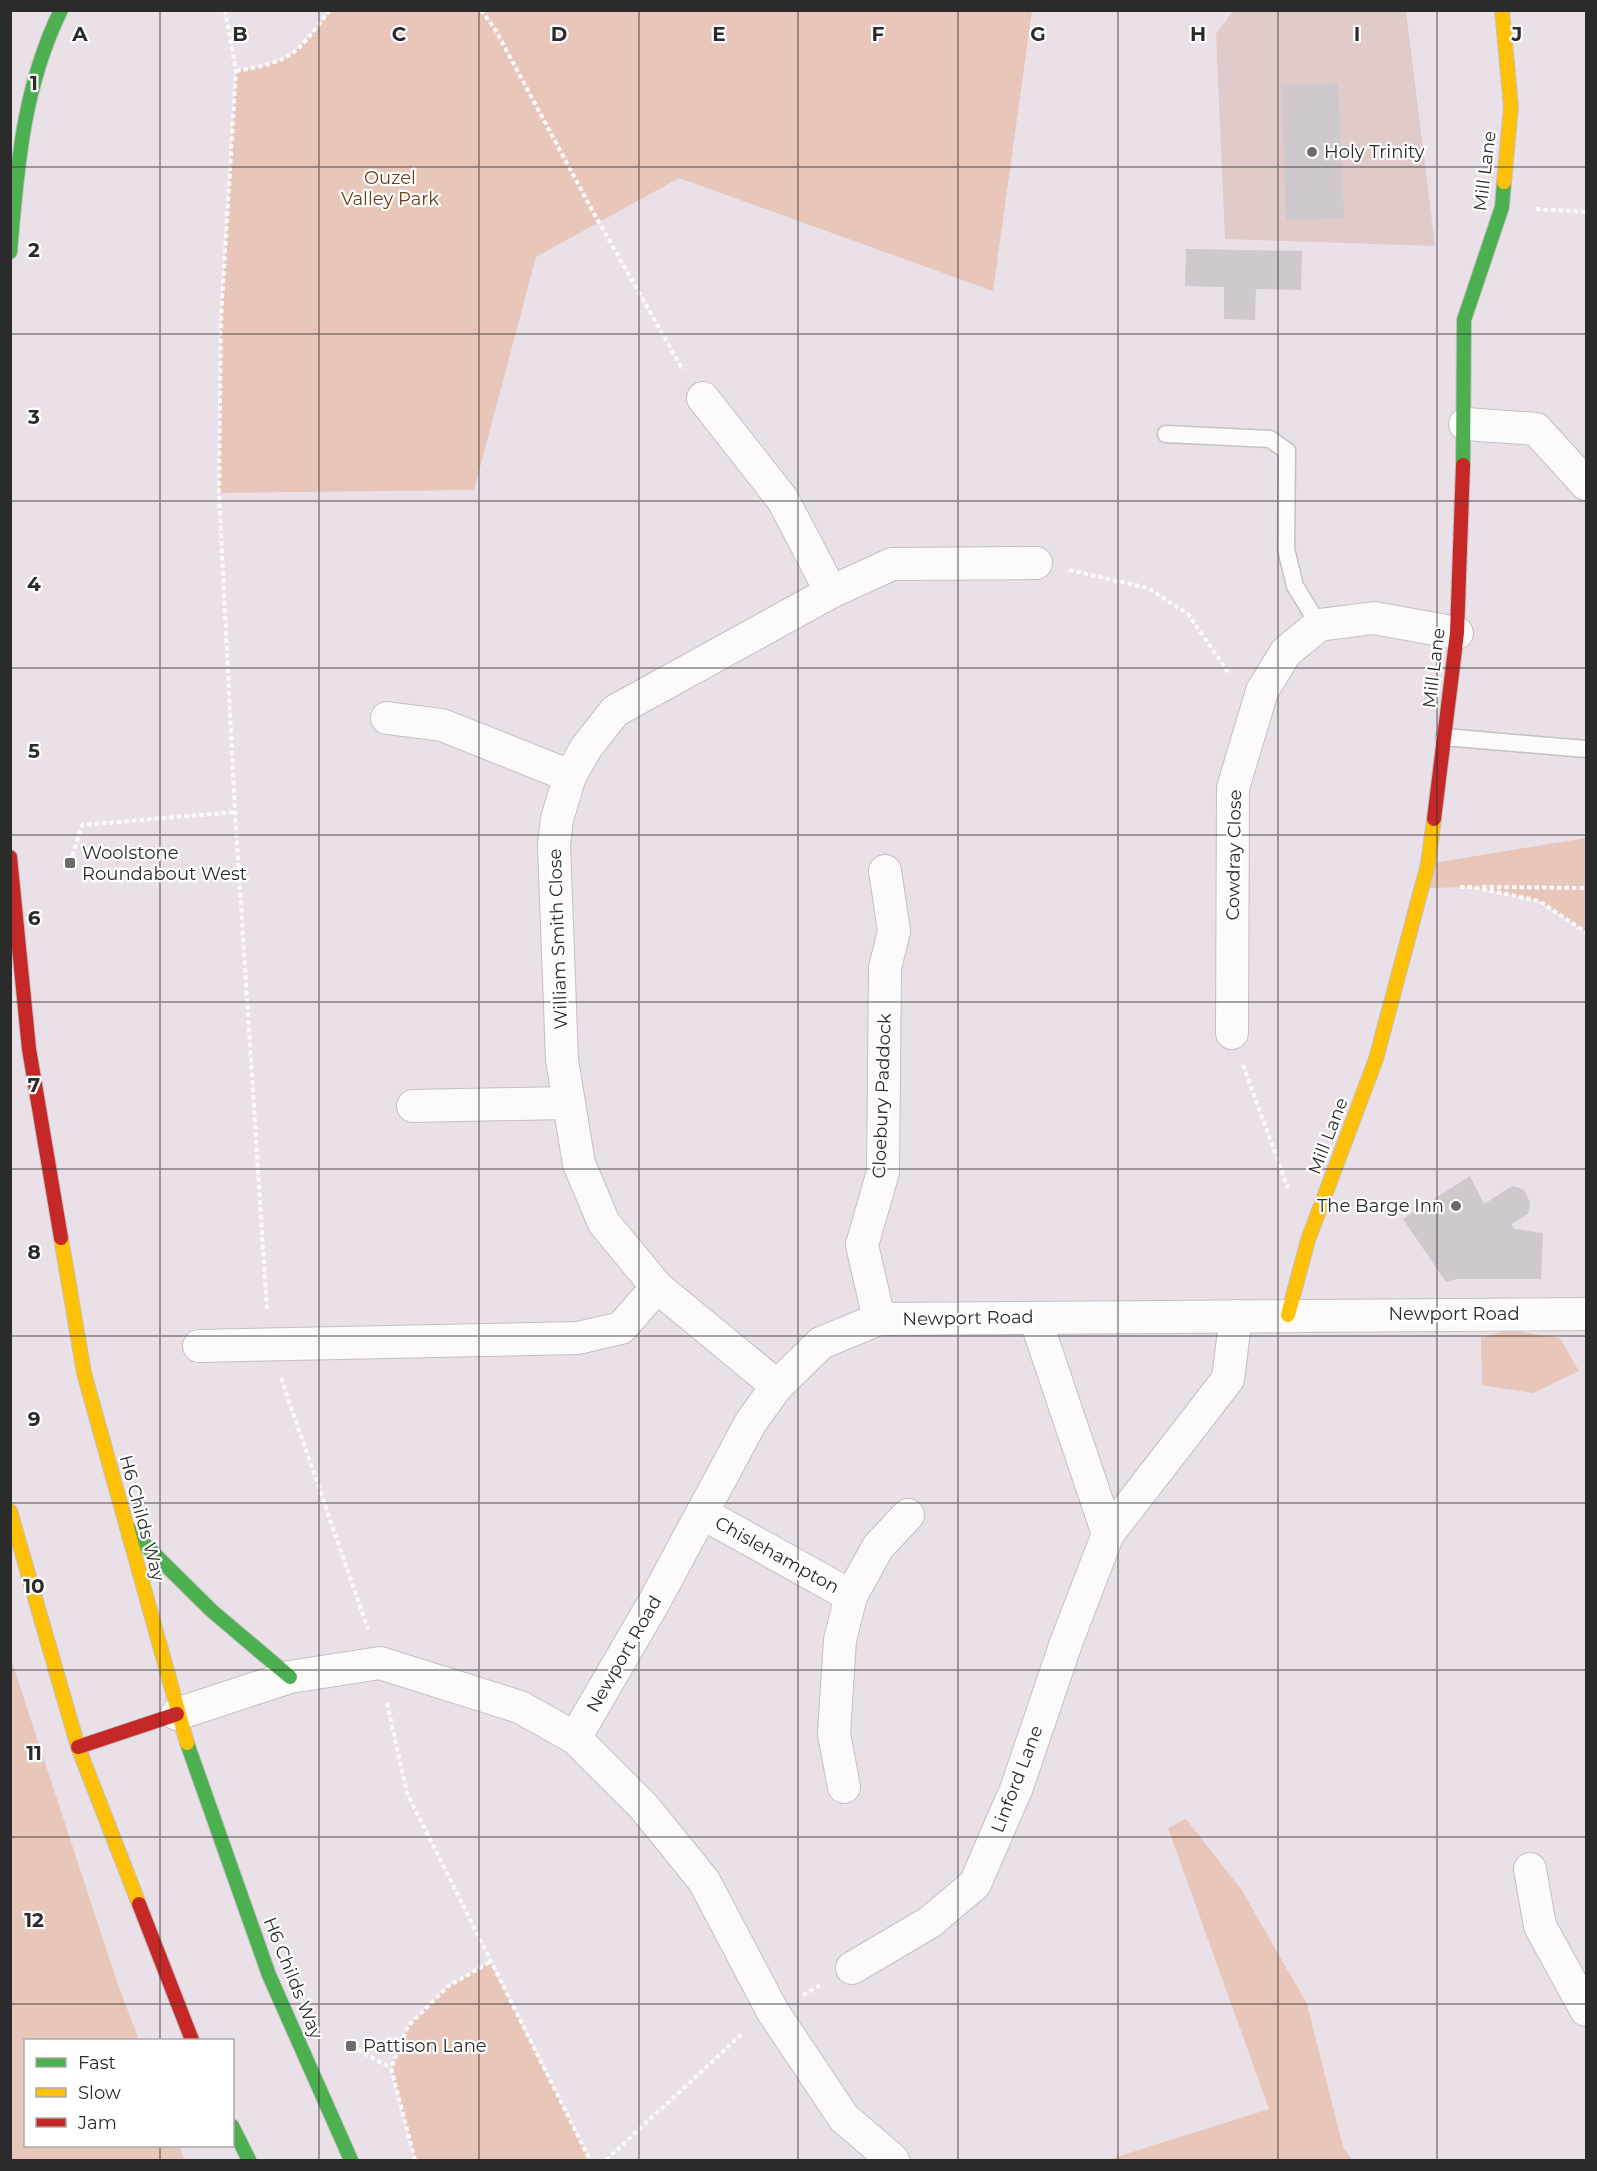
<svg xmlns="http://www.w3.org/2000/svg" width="1597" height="2171" font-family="Montserrat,sans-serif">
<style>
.green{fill:#e8c6ba}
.cemetery{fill:#e0cbca}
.building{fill:#cfc8cd}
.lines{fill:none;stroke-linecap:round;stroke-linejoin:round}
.lane-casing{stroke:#c3c1c3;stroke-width:19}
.street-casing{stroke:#c3c1c3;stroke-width:34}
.fast-casing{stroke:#c3c1c3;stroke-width:16}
.slow-casing{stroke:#c3c1c3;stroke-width:16}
.jam-casing{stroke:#c3c1c3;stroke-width:16}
.path{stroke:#fcfafb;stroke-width:4;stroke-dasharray:4.5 3;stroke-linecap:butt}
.lane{stroke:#fcfafb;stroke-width:16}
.street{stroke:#fcfafb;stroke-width:32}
.fast{stroke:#4caf50;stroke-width:14}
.slow{stroke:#ffc107;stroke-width:14}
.jam{stroke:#c62828;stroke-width:14}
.grid{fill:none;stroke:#2b2b2b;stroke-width:1.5;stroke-opacity:0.55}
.poi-dot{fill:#6e6a6d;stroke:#fff;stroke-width:2}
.labels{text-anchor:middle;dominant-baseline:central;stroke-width:4.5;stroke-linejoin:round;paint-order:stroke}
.poi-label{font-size:18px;fill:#2b2b2b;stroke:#fff;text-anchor:start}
.street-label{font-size:18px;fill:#2b2b2b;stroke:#fff}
.park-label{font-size:18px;fill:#6d3d16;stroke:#fff}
.grid-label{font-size:20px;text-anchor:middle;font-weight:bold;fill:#2b2b2b;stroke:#fff;stroke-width:4.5;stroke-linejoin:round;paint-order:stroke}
</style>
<rect width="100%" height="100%" fill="#eae0e7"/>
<g class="green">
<path d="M330 11H1032L993 291 679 178 536 257 474 490 219 493 221 319 236 71C294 61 295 55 330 11Z"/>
<path d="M1586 838V932L1539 901 1473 887 1423 888 1428 864Z"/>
<path d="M1507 1330 1560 1338 1579 1371 1533 1393 1482 1385 1481 1338Z"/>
<path d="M11 1659 118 1985 139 2040H26V2146H179L184 2160H11Z"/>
<path d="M1186 1819 1241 1889 1307 2004 1343 2147 1352 2160H1107L1269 2109 1168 1828Z"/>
<path d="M490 1962 590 2160H415L391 2068 408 2026 447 1987Z"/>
</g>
<path class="cemetery" d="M1233 11H1406L1435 246 1225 239 1216 34Z"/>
<g class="building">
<path d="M1338 83 1344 218 1286 220 1281 85Z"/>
<path d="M1186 249 1302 251 1301 290 1256 289 1255 320 1224 319V287L1185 286Z"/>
<path d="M1470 1176 1484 1204 1512 1186 1523 1189 1530 1202 1528 1214 1511 1224 1515 1229 1543 1233 1541 1279H1457L1446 1282 1403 1219Z"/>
</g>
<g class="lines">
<defs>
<g id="lane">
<path d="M1166 434 1270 439 1287 451 1286 549 1295 586 1319 625"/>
<path d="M1444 737 1586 749"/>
</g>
<g id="street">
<path d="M703 398 783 500 831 592"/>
<path d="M1465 424 1536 429 1586 484"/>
<path d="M387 718 442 725 570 776"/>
<path d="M1232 1033 1233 788 1262 691 1286 652 1319 625 1374 618 1457 633"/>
<path d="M413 1106 567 1103"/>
<path d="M1035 1318 1108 1534"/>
<path d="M879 1319 862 1245 883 1172 885 968 894 931 885 871"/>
<path d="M199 1346 578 1338 621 1328 657 1287"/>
<path d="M777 1386 657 1287 604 1223 579 1164 562 1060 554 845 557 819 570 776 586 748 615 711 831 592 892 564 1036 563"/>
<path d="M702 1513 851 1596"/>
<path d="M177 1714 290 1677 380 1663 520 1707 575 1738 644 1807 704 1881 773 2012 844 2118 893 2160"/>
<path d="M575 1738 653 1604 751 1422 777 1386 821 1343 879 1319 1586 1314"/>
<path d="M844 1787 834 1734 840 1640 851 1596 878 1547 908 1515"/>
<path d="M1530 1869 1540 1926 1586 2010"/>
<path d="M852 1968 930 1922 975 1884 1017 1787 1066 1643 1108 1534 1228 1379 1236 1316"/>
</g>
<g id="fast">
<path d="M10 252C17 168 23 87 61 10"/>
<path d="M1463 465 1464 320 1502 207 1504 182"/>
<path d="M127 1527 212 1611 290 1677"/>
<path d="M187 1743 269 1975 351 2160"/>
<path d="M232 2126 249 2160"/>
</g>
<g id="slow">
<path d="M1502 10 1511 107 1504 182"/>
<path d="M61 1238 84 1373 187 1743"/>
<path d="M1288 1315 1308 1240 1376 1059 1428 864 1434 819"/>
<path d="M10 1511 78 1747 139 1904"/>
</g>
<g id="jam">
<path d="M1434 819 1457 633 1463 465"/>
<path d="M10 857 29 1049 61 1238"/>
<path d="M78 1747 177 1714"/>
<path d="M139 1904 192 2040"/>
</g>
</defs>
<use href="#lane" class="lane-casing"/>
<use href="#street" class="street-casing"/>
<use href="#fast" class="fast-casing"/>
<use href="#slow" class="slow-casing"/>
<use href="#jam" class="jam-casing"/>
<g class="path">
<path d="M225 10 236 71 221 319 219 493 235 812 267 1310"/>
<path d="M481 10 495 29 592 210 683 370"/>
<path d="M236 71C294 61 295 55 330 10"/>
<path d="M1536 209 1586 212"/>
<path d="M1069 570 1148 588 1188 614 1230 675"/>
<path d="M70 863 82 825 235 812"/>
<path d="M1460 887H1473L1539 901 1586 932"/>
<path d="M1482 887 1586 888"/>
<path d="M1243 1065 1288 1188"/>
<path d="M281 1378 368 1629"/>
<path d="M387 1703 407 1793 590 2160"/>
<path d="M803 1995 823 1984"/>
<path d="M351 2046 391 2068"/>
<path d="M415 2160 391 2068 408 2026 447 1987 490 1962"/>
<path d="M606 2160 743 2033"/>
</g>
<use href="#lane" class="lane"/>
<use href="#street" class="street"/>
<use href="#fast" class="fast"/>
<use href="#slow" class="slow"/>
<use href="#jam" class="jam"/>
</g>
<path class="grid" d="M160 10V2040M319 10V2160M479 10V2160M639 10V2160M798 10V2160M958 10V2160M1118 10V2160M1278 10V2160M1437 10V2160M10 167H1586M10 334H1586M10 501H1586M10 668H1586M10 835H1586M10 1002H1586M10 1169H1586M10 1336H1586M10 1503H1586M10 1670H1586M10 1837H1586M10 2004H1586M160 2146V2160"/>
<g class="poi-dot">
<circle cx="1312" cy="152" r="6"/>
<rect x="64" y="857" width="12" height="12" rx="3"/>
<circle cx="1456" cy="1206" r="6"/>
<rect x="345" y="2040" width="12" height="12" rx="3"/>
</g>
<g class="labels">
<g class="poi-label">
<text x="1324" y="152">Holy Trinity</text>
<text x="82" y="853">Woolstone<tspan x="82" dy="21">Roundabout West</tspan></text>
<text x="1444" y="1206" text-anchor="end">The Barge Inn</text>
<text x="363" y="2046">Pattison Lane</text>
</g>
<g class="street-label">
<text transform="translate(1485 171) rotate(-83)">Mill Lane</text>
<text transform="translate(1434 668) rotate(-83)">Mill Lane</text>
<text transform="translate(1234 855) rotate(-89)">Cowdray Close</text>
<text transform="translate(558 939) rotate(-92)">William Smith Close</text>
<text transform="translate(882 1096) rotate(-88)">Cloebury Paddock</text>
<text transform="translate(1328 1136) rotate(-69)">Mill Lane</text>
<text x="1454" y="1314">Newport Road</text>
<text transform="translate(968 1318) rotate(-1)">Newport Road</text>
<text transform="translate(142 1518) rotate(75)">H6 Childs Way</text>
<text transform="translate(777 1555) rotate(29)">Chislehampton</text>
<text transform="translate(624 1654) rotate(-60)">Newport Road</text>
<text transform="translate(1017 1779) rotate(-69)">Linford Lane</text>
<text transform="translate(293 1978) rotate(68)">H6 Childs Way</text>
</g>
<g class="park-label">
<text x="390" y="178">Ouzel<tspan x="390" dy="21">Valley Park</tspan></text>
</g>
</g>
<g class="grid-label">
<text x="80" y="41">A</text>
<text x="240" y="41">B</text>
<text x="399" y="41">C</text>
<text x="559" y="41">D</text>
<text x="719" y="41">E</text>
<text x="878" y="41">F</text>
<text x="1038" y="41">G</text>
<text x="1198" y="41">H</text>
<text x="1357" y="41">I</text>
<text x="1517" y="41">J</text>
<text x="34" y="90">1</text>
<text x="34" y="257">2</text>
<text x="34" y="424">3</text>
<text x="34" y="591">4</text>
<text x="34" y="758">5</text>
<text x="34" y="925">6</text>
<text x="34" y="1092">7</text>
<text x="34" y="1259">8</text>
<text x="34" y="1426">9</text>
<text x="34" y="1593">10</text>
<text x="34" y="1760">11</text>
<text x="34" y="1927">12</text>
</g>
<rect width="1597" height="2171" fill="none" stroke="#2b2b2b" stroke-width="24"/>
<rect x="24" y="2039" width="210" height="108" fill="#ffffff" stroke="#aaaaaa" stroke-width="1.5"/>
<rect x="36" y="2058" width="30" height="9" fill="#4caf50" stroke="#aaaaaa" stroke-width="1.5"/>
<text x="78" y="2069" font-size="18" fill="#2b2b2b">Fast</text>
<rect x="36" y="2088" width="30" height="9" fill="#ffc107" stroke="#aaaaaa" stroke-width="1.5"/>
<text x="78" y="2099" font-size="18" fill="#2b2b2b">Slow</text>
<rect x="36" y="2118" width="30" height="9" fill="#c62828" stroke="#aaaaaa" stroke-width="1.5"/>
<text x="78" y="2129" font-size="18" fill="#2b2b2b">Jam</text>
</svg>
